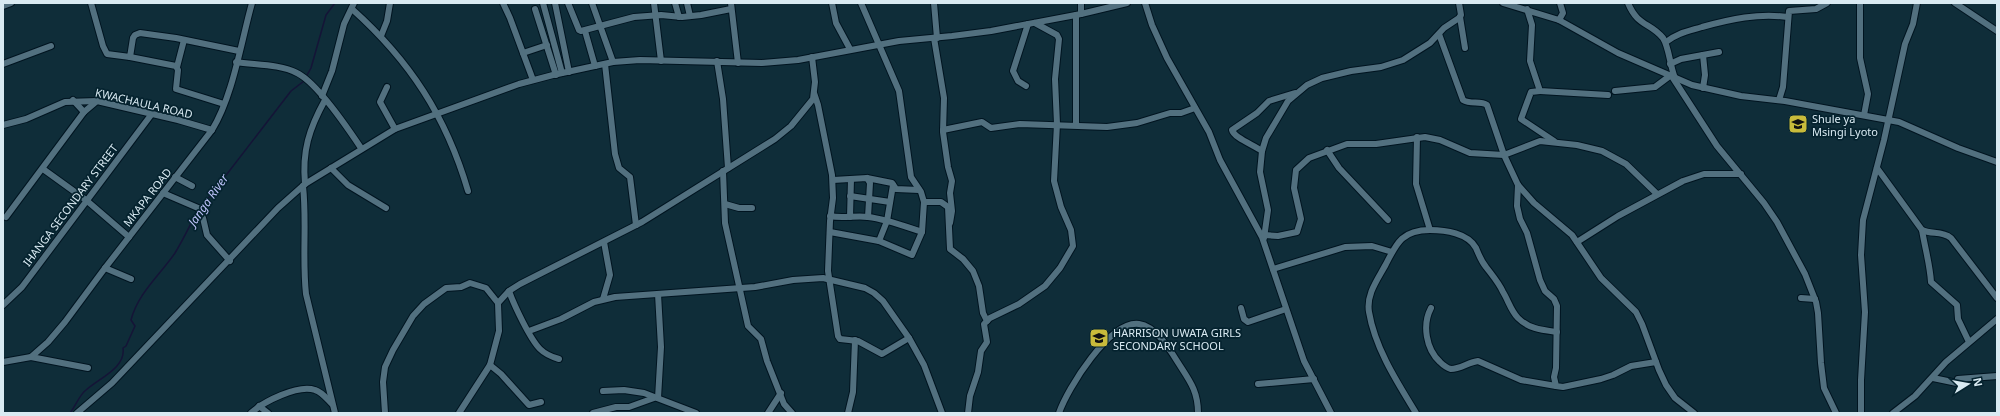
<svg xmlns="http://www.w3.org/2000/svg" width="2000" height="416" font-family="'Noto Sans',sans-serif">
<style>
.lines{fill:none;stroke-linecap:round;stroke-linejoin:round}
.stream{stroke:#151437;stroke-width:1.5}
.minor-casing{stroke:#001420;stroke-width:8}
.minor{stroke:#52707f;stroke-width:6}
.labels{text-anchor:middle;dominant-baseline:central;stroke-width:3.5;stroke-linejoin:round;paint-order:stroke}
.street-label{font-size:11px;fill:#d9eaf2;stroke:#05232f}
.poi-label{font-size:11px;fill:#d9eaf2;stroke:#05232f;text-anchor:start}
.water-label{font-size:12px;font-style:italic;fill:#bcc2f8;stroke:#05232f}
</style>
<rect width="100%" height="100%" fill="#0f2d39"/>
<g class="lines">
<g class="stream">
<path d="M306 77 311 68 326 15 335 3"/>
<path d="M200 209 291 91 304 81"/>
<path d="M70 413C75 407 80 394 86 390 99 378 126 368 123 348L126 346 135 326 131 320C138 293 160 275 175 253 183 240 190 225 197 212"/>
</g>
<defs>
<g id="minor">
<path d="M91 3 103 46 107 54 130 57 133 38 135 35 140 33 176 38 239 51"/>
<path d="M503 3 510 18 533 80"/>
<path d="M543 3 562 73"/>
<path d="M555 3 569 72"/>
<path d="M568 3 579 30 581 31 634 17 661 15 682 17 701 15 731 9"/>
<path d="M592 3 613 62"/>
<path d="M654 3 661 61"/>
<path d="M675 3 679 17"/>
<path d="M687 3 690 16"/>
<path d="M731 3 738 63"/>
<path d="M832 3 836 23 850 49"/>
<path d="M934 3 937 38"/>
<path d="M1081 3V14"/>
<path d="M1145 3 1152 25 1167 58 1209 132 1220 160 1262 237 1304 361 1331 413"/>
<path d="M1503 3 1559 20 1618 53 1692 85 1741 96 1785 101 1899 122 1958 148 1997 162"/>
<path d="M1628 3C1638 27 1650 22 1663 38 1669 47 1670 66 1675 78"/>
<path d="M1860 3V58L1868 94 1864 115"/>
<path d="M1955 3 1997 31"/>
<path d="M3 6 11 3"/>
<path d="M352 9C410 61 446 116 468 191"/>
<path d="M535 9 556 75"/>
<path d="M1527 9 1532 25 1530 61 1540 91 1608 95"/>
<path d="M1076 15V125"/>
<path d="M1460 17 1465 48"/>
<path d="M1559 20 1563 13 1560 3"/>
<path d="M585 31 595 66"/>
<path d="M1439 34 1463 100C1471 105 1480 100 1487 105L1504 155 1518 185 1534 203 1572 235 1601 278 1636 312 1642 324 1659 370 1666 385 1675 398 1694 413"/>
<path d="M381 36 387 21 390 3"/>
<path d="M934 38 944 98 943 132 948 167 952 181 950 193 952 211 950 223"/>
<path d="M1666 42C1677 33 1689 31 1702 27 1731 19 1758 13 1788 17"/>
<path d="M523 53 547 45"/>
<path d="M1703 55 1705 75 1703 88"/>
<path d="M130 57 176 66 178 70 176 89 224 104"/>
<path d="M717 61 723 99 728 168"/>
<path d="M236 62C255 65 280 64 297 73 316 82 349 130 361 148"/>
<path d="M3 64 51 46"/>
<path d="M605 64 615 154 619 168 630 177 636 225"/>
<path d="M1670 64 1681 59 1719 52"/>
<path d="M177 67 184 40"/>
<path d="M1026 86 1018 81 1013 71 1028 24"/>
<path d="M387 87 380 102 395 129"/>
<path d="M1540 91 1531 92 1521 119 1554 141"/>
<path d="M1615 91 1655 87 1671 75 1717 146 1764 203 1777 222 1805 274 1816 302 1818 313 1821 363 1824 388 1836 413"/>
<path d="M814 93 818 105 832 175 833 198 830 221 828 271 838 336 840 339 858 341 882 354 909 338"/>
<path d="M322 96 332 71 344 24 354 3"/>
<path d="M73 100 84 112"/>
<path d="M1779 100 1783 87 1789 11 1816 9 1827 3"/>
<path d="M3 125 26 119 65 102 97 101 178 120 212 130"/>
<path d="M943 130 982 122 991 128 1020 124 1107 127 1137 123 1170 113H1181L1195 108"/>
<path d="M1417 137 1416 184 1430 230"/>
<path d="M1327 150 1339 168 1388 220"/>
<path d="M1262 151C1254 145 1234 138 1232 130L1257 113 1269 101 1295 93"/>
<path d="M331 168 348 185 386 208"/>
<path d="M1877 168 1922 230C1932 235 1941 230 1951 238L1997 298"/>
<path d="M43 169 86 200 129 237"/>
<path d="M723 171 725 223 748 326 761 339 767 361 784 404 792 413"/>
<path d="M175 177 192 186"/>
<path d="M867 178 870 183 868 217"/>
<path d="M833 180 867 178 892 183 896 189 919 190"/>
<path d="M305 184C302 151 309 129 325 100"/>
<path d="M1518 185 1517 206 1520 219 1527 233 1540 280 1545 291 1554 299 1557 306 1556 368 1554 377 1556 386 1563 387 1601 379 1613 375 1631 366 1656 362"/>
<path d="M303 186C307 222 302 258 306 294L335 413"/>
<path d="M163 193 198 208 203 218 207 235 230 261"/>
<path d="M850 196 890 202"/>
<path d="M924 202H941L948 207 950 249 963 259 973 271 979 286 983 313 987 321"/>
<path d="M725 204 739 208H752"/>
<path d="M830 216C843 219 856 215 868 217 886 219 904 226 922 232"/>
<path d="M6 217 84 112 97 101"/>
<path d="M850 217 851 179"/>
<path d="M1922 230C1925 248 1930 265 1931 282L1957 305 1958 319 1969 342"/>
<path d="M830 232 879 241 912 255 922 232 924 202 921 192 911 177 899 91 861 3"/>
<path d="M1264 235 1278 236 1297 232 1301 219 1294 188 1296 170 1309 158 1347 144H1376L1425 137 1440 140 1470 153 1504 155 1540 141 1577 145 1602 151 1626 164 1657 194"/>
<path d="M1264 238 1268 210 1260 172 1262 151 1266 138 1288 101 1307 85 1322 78 1351 71 1381 67 1403 60 1430 43 1444 28 1459 18 1461 15 1459 3"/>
<path d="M879 241 887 221 893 185"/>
<path d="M1577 242 1618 216 1683 181 1704 174H1741"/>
<path d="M105 268 131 279"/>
<path d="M1273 269 1345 247 1372 246 1392 252"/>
<path d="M509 291C514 305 530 339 540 349 545 354 552 357 559 359"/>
<path d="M1801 298 1815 299"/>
<path d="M603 299 610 275 604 242"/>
<path d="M3 305 22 287 151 115"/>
<path d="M1241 308 1244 319 1248 322 1286 309"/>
<path d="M1431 308C1422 325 1426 349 1440 362 1443 365 1447 368 1451 369 1460 369 1469 362 1478 361L1521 380 1556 386"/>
<path d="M529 331 561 319 594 302 615 297 755 287 793 280 823 278 865 288 874 293 883 301 909 338 924 365 942 413"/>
<path d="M31 357 88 368"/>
<path d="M3 362 31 357 48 342 65 322 105 268 212 130C233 96 241 42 252 3"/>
<path d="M490 365 501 374 529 405 541 402"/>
<path d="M1933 378 1957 383"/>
<path d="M1958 379 1997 376"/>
<path d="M1258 384 1314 379"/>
<path d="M603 391 624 390 644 393 696 413"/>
<path d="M658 398 661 347 658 294"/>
<path d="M259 406 268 413"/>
<path d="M77 413 112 383 278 208 305 184 395 129 519 84 553 75 613 62 640 60 762 63 798 60 899 41 952 36 991 31 1081 14 1127 3"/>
<path d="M251 413C263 402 298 384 315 390 322 392 327 399 332 404"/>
<path d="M385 413 383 382 385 367 393 350 413 316 424 304 446 288 461 287 470 283 486 288 498 303"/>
<path d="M459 413 490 365 499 331 498 303 509 291 520 284 642 222 775 139 791 126 813 99 815 82 812 57"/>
<path d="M593 413 616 407H629L654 398"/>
<path d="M768 413 781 393"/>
<path d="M848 413 853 392 855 340"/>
<path d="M968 413 970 396 978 372 981 351 987 342 984 324 990 318 1019 304 1045 286 1060 268 1073 246 1071 230 1061 207 1054 181 1057 124 1055 79 1059 39 1057 35 1035 23"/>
<path d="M1059 413C1067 389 1110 320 1139 324 1155 326 1169 348 1177 361 1189 380 1198 390 1198 413"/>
<path d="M1416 413C1397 382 1375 348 1369 312 1366 294 1378 279 1386 264 1397 242 1403 230 1430 230 1445 230 1468 233 1476 248 1479 255 1481 261 1486 267 1492 275 1499 283 1503 292 1508 300 1511 311 1518 318 1529 329 1542 330 1557 332"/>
<path d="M1861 413V380L1865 312 1861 255 1863 220 1884 140 1905 44 1913 24 1917 3"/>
<path d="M1893 413 1915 396 1946 362 1997 319"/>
</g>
</defs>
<use href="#minor" class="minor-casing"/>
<use href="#minor" class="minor"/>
</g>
<defs>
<symbol id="school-square" viewBox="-11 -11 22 22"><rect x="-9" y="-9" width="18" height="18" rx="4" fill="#c9bb3b" stroke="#05232f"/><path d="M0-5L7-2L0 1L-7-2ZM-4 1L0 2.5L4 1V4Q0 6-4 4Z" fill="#111"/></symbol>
</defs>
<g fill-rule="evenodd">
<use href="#school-square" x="1787" y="113" width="22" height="22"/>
<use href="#school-square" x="1088" y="327" width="22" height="22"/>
</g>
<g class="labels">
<g class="street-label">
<text transform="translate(144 103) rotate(13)">KWACHAULA ROAD</text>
<text transform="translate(147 197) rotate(-52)">MKAPA ROAD</text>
<text transform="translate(70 205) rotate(-53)">IHANGA SECONDARY STREET</text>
</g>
<g class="poi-label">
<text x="1812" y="118">Shule ya<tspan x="1812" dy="13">Msingi Lyoto</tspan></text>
<text x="1113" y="332">HARRISON UWATA GIRLS<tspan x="1113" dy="13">SECONDARY SCHOOL</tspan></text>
</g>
<g class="water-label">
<text transform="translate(208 200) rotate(-55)">Janga River</text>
</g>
</g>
<rect width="2000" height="416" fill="none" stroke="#d9eaf2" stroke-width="8"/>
<g transform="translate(1968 384) rotate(79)" stroke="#05232f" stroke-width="3" paint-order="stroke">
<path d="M0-3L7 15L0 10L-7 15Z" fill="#d9eaf2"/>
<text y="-6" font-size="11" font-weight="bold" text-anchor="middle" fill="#d9eaf2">N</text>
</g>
</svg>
